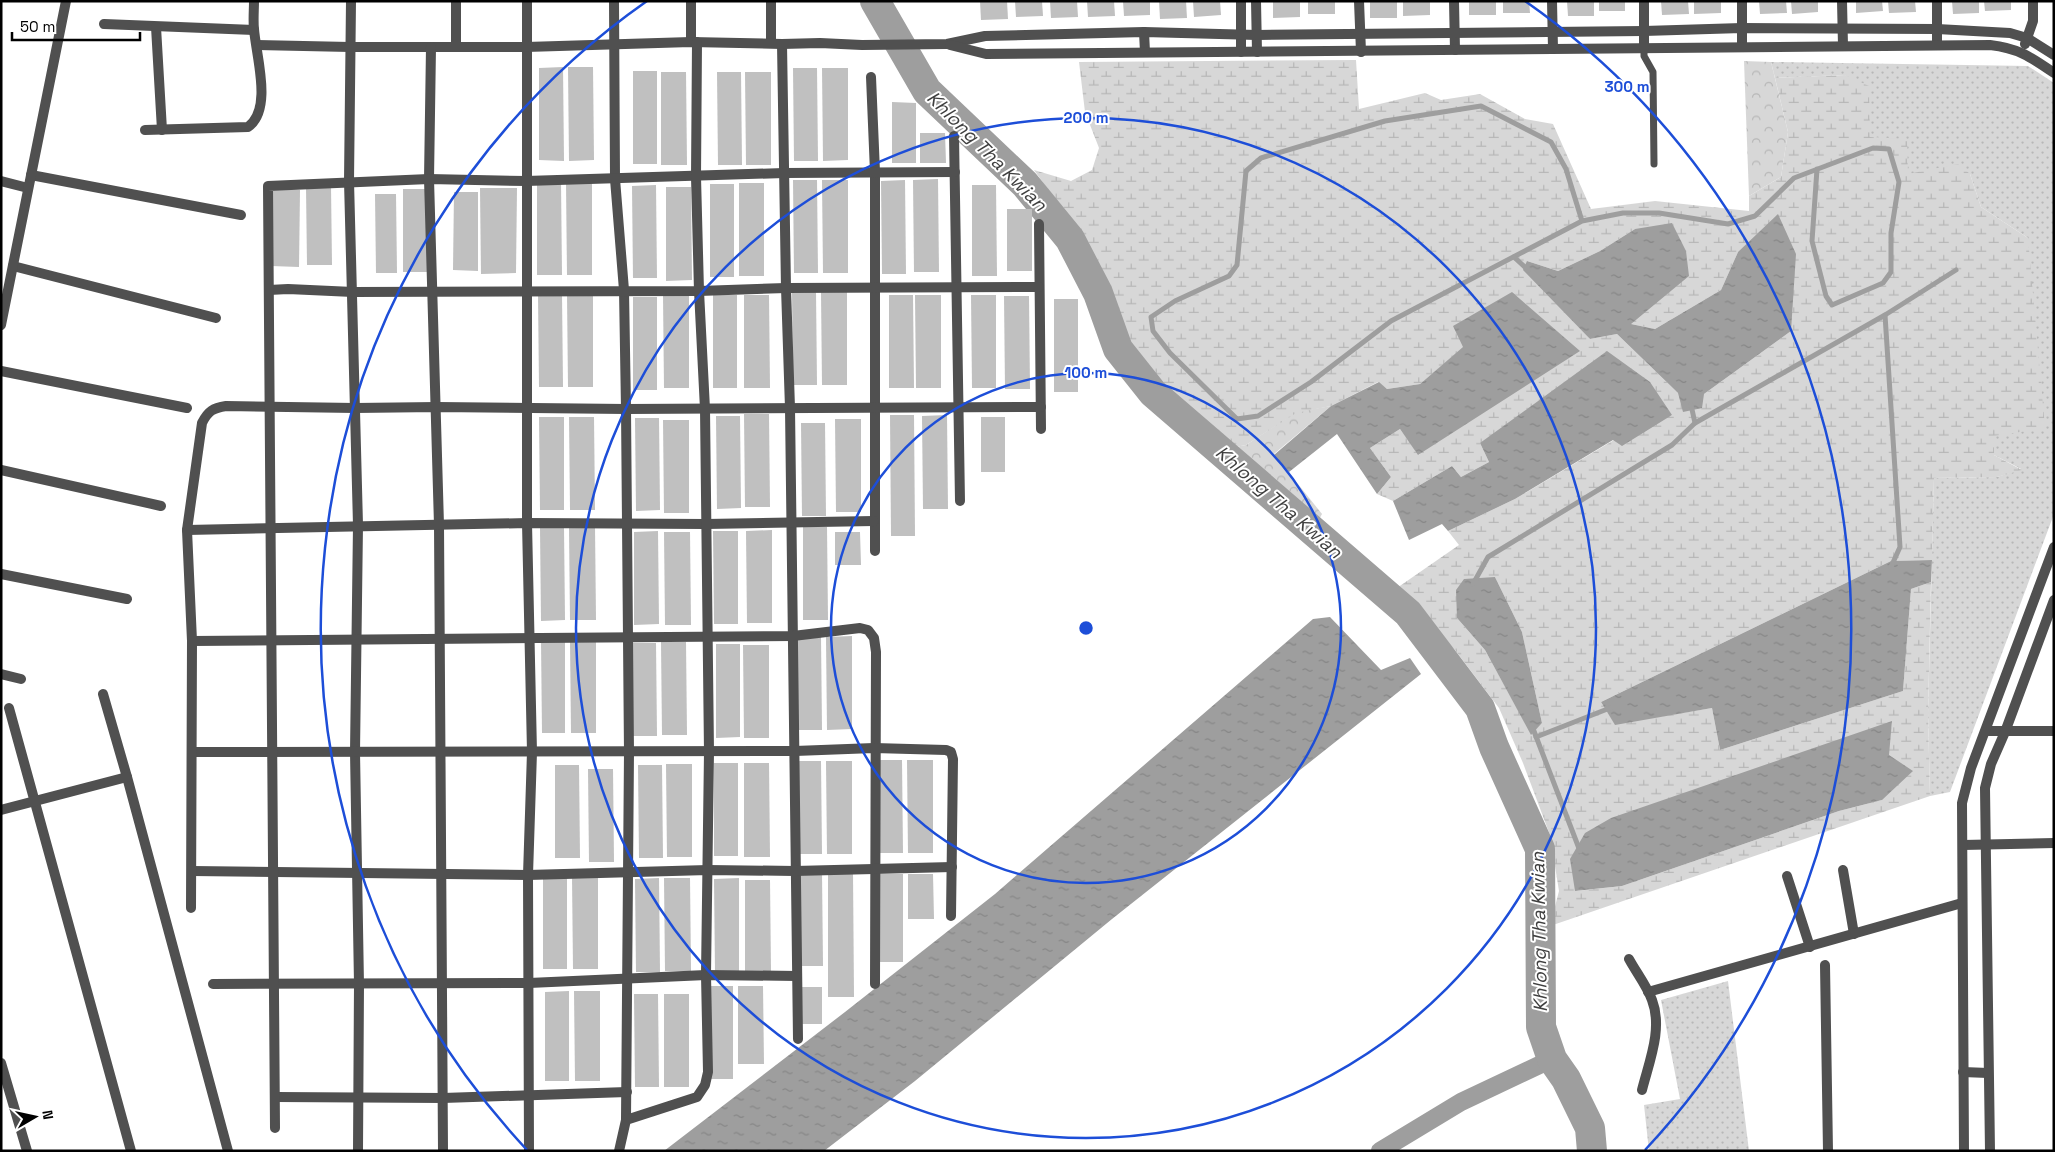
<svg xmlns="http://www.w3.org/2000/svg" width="2055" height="1152" font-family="'Space Grotesk',sans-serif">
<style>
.green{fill:url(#green-dots)}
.forest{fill:url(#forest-crowns)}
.wetland{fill:url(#wetland-marsh);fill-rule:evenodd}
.water{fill:url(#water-ripples)}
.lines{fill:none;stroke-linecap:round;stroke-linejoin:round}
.stream{stroke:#9e9e9e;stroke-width:5}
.canal{stroke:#9e9e9e;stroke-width:18}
.river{stroke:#9e9e9e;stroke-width:30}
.building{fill:#c0c0c0}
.lane{stroke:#505050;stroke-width:7}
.street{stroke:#505050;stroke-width:10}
.ring{fill:none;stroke:#1d4ed8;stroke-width:2.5}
.labels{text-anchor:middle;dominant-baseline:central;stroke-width:4;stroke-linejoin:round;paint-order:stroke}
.water-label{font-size:19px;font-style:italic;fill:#3f3f3f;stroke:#fff}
.centre{fill:#1d4ed8;stroke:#fff;stroke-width:2.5}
.ring-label{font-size:15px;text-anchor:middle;font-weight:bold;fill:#1d4ed8;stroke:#fff;stroke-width:4;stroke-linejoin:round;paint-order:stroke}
</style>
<defs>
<pattern id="green-dots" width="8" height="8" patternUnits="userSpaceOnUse" patternTransform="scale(1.25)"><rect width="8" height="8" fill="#d7d7d7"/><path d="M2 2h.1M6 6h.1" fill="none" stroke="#b7b7b7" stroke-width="1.8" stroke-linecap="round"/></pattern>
<pattern id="forest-crowns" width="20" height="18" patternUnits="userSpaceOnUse" patternTransform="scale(1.25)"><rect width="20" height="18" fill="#d7d7d7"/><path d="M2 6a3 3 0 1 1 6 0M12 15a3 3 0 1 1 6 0" fill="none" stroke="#b7b7b7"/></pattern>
<pattern id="wetland-marsh" width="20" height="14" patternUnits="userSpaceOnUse" patternTransform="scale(1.25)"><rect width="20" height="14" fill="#d7d7d7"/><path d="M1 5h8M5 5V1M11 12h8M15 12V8" fill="none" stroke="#b7b7b7"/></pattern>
<pattern id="water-ripples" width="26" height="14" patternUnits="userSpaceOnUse" patternTransform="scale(1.25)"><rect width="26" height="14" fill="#9e9e9e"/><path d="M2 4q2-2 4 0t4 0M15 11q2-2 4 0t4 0" fill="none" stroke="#868686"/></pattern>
</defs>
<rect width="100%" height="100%" fill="#fff"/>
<g class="green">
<path d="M1771 62 2028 66 2054 83V514L1950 792 1930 796 1928 713 1934 478 1997 477 2021 469 1994 455V436L2028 238 1981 207 1970 174H1908L1869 138 1845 75 1775 78Z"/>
<path d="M1728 981 1749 1151H1649L1644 1105 1680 1099 1661 1000Z"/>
</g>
<g class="forest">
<path d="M1744 61 1771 62 1788 132 1781 177 1749 196Z"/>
<path d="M1331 406 1274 454 1322 514 1314 529 1240 460 1236 447 1246 445 1296 412Z"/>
</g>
<path class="wetland" d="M1356 60 1359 109 1425 93 1441 100 1480 94 1525 119 1553 124 1591 209 1655 201 1749 211V196L1781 177 1788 132 1775 78 1845 75 1869 86 1870 137 1907 139 1908 174 1958 164 1970 174 1981 207 2028 238 2045 428 1994 436V455L2022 470 1997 477 1934 478 1932 560 1891 561 1601 702 1615 724 1712 708 1720 750 1903 691 1911 589 1931 582 1928 713 1930 796 1550 926 1559 891 1550 835 1523 763 1499 708 1455 650 1394 590 1459 545 1448 531 1515 499 1614 440 1672 415 1480 443 1489 462 1461 477 1452 466 1393 501 1377 494 1391 477 1370 448 1400 429 1419 455 1464 347 1420 384 1387 389 1378 382 1331 406 1296 413 1246 445 1236 447 1141 366 1119 332 1085 241 1034 170 1071 181 1092 170 1099 148 1085 112 1079 62ZM1635 229 1631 324 1655 329 1721 290 1738 252 1791 331 1704 394 1678 393 1617 334 1590 339 1527 261 1558 271 1600 251ZM1495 577 1522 632 1542 723 1531 734 1485 650 1457 618ZM1892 721 1882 800 1839 811 1622 886 1576 891Z"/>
<g class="water">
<path d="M1778 214 1796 254 1791 331 1704 394 1702 408 1683 412 1678 393 1617 334 1590 339 1523 270 1527 261 1558 271 1600 251 1635 229 1672 223 1686 251 1689 276 1631 324 1655 329 1721 290 1738 252Z"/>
<path d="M1512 292 1580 351 1418 455 1400 429 1370 448 1391 477 1377 494 1337 434 1289 472 1274 455 1331 406 1379 382 1387 389 1420 384 1463 347 1453 326Z"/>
<path d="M1607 351 1650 382 1672 415 1622 446 1613 440 1515 499 1448 531 1442 524 1409 540 1393 501 1452 466 1461 477 1489 462 1480 443Z"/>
<path d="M1932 560 1931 582 1911 589 1903 691 1720 750 1712 708 1615 725 1601 702 1891 561Z"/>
<path d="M1495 577 1522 632 1542 723 1531 735 1485 650 1457 618 1456 590 1464 579Z"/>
<path d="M1330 617 1381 670 1410 658 1421 674 1112 919 915 1081 824 1151H664L845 1012 995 894 1313 619Z"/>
<path d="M1892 721 1889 755 1913 771 1882 800 1839 811 1622 886 1575 891 1570 859 1585 833 1611 818Z"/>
</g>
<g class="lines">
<g class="stream">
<path d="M1582 221 1566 169 1551 142 1481 106 1385 121 1261 158 1246 171 1237 265 1229 276 1175 301 1151 317 1153 331 1170 353 1237 419 1258 416 1311 382 1391 321 1582 221 1623 213H1659L1728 224 1755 216 1794 178 1873 148 1889 149 1899 182 1891 233V272L1883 283 1832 305 1826 296 1812 241 1817 169"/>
<path d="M1514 257 1528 270"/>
<path d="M1885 315 1956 270"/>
<path d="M1695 423 1885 315 1900 547 1891 567"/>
<path d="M1473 584 1488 557 1672 445 1695 423 1691 405"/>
<path d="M1532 726 1580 851"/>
<path d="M1536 737 1610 708"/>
</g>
<path class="canal" d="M1380 1151 1461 1102 1552 1059"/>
<path class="river" d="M875 1 927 91 1025 184 1070 239 1098 293 1118 349 1153 393 1408 613 1480 708 1494 747 1540 849 1541 1027 1552 1059 1566 1079 1590 1128 1592 1151"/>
</g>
<g class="building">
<path d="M980 1H1007L1008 19 981 20Z"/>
<path d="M1015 1H1042L1043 16 1016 17Z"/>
<path d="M1050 1H1077L1078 17 1051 18Z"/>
<path d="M1087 1H1114L1115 16 1088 17Z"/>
<path d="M1123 1H1150V15L1124 16Z"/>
<path d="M1159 1H1186L1187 18 1160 19Z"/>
<path d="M1193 1H1220L1221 15 1194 17Z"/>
<path d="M1273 1H1300V17L1273 18Z"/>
<rect x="1308" y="1" width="27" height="13"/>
<rect x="1370" y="1" width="27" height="17"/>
<path d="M1403 1H1430V15L1403 16Z"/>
<rect x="1469" y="1" width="27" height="14"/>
<path d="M1503 1H1529L1530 13H1503Z"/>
<path d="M1567 1H1594V16H1568Z"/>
<rect x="1599" y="1" width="26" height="10"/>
<path d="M1661 1H1688L1689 14 1662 15Z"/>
<path d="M1694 1H1721V13L1694 14Z"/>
<path d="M1759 1H1786L1787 13 1760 14Z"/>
<path d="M1791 1H1818V12L1792 14Z"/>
<path d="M1856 1H1882L1883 11 1856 13Z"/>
<path d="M1888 1H1915L1916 12 1889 13Z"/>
<path d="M1952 1H1979V13L1953 14Z"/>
<path d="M1984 1H2011V10L1985 11Z"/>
<path d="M563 67 564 161 539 160V68Z"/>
<path d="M568 67H593L594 160 569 161Z"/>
<path d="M793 68H817L818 161H794Z"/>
<path d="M822 68H848V160L823 161Z"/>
<rect x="633" y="71" width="24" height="93"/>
<path d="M661 72H686L687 165H661Z"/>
<path d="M717 72H741L742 165H718Z"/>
<path d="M745 72H771V165H746Z"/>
<path d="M892 102 916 103V163H892Z"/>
<path d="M920 133H945L946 163H920Z"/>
<path d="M938 179 939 272H914L913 180Z"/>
<path d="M793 180H817L818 273H794Z"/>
<path d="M822 180H848V273H823Z"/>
<path d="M905 180 906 274H882L881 181Z"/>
<path d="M537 182H561L562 275H537Z"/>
<path d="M566 182H592V275H567Z"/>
<rect x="739" y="183" width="25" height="93"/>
<rect x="710" y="184" width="24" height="93"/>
<path d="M656 185 657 278H633L632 186Z"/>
<path d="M972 185H996L997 276H972Z"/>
<path d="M306 186H331L332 265H307Z"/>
<path d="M666 187H691L692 280 666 281Z"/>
<path d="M480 188H517L516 273 481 274Z"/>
<path d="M273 189 300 190 299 267 271 266Z"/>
<rect x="403" y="189" width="25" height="83"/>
<path d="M454 192H478V271L453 270Z"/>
<path d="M375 194H396L397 273H376Z"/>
<rect x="1007" y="209" width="25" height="62"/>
<path d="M792 292H816L817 385H793Z"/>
<path d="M821 292H847V385H822Z"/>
<path d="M538 294H562L563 387H539Z"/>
<path d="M567 294H593V387H568Z"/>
<path d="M663 295H689V388H664Z"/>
<rect x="713" y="295" width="24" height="93"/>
<path d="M744 295H769L770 388H744Z"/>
<path d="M889 295H913L914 388H889Z"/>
<path d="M915 295H941V388H916Z"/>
<path d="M971 295H996V388H972Z"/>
<path d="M1004 296H1029L1030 389H1005Z"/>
<rect x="633" y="297" width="24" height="93"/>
<rect x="1054" y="299" width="24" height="93"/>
<path d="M744 414H769L770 507H745Z"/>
<path d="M890 415H914L915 536H891Z"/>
<path d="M947 415 948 509H923L922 416Z"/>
<path d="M716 416H740L741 508 717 509Z"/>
<path d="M539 417H564V510H540Z"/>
<path d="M569 417H594L595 510H570Z"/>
<rect x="981" y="417" width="24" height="55"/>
<path d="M635 418H659L660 510 636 511Z"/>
<path d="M835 419H861V512H836Z"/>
<path d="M663 420H689V513H664Z"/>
<path d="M801 423H825L826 516H802Z"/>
<path d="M595 527 596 620H570L569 528Z"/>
<path d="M803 527H827L828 620H803Z"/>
<path d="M540 528H564L565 620 541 621Z"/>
<path d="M772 530V623H747L746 531Z"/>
<path d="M658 531 659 624 634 625V532Z"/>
<path d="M713 531H738V624H714Z"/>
<path d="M664 532H690L691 625H665Z"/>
<path d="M835 532H860L861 565H835Z"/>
<path d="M797 636 821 637 822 730H797Z"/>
<path d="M852 636V729L827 730 826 637Z"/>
<path d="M541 640H565V733H542Z"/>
<path d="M570 640H596V733H571Z"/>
<path d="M661 642H686L687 735H662Z"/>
<path d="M632 643H656L657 736H632Z"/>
<path d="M716 644H740V737L716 738Z"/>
<path d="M743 645H769V738H744Z"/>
<path d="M878 760H902L903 853H879Z"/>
<path d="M907 760H933V853H908Z"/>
<path d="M797 761H821L822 854H798Z"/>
<path d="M826 761H852V854H827Z"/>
<rect x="714" y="763" width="24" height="93"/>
<path d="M744 763H769L770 857H744Z"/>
<path d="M666 764H692V857H667Z"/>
<path d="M555 765H579L580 858H555Z"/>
<path d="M638 765H662L663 858H639Z"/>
<path d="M588 769H613L614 862H589Z"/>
<path d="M798 873H822L823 966H799Z"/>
<path d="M828 873H853L854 997H828Z"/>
<rect x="879" y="874" width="24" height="88"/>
<path d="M908 874H933L934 919H908Z"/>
<rect x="543" y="876" width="24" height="93"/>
<path d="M572 876H598V969H573Z"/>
<path d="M659 878 660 972H636L635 879Z"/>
<path d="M664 878H690L691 971H665Z"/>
<path d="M739 878V971L715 972 714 879Z"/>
<path d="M745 880H770L771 973H745Z"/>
<path d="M708 986H733V1079H709Z"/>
<path d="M738 986H763L764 1064H738Z"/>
<rect x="799" y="987" width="23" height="37"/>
<path d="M569 991V1081H545V992Z"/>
<path d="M574 991H600V1081H575Z"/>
<path d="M634 994H658L659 1087H635Z"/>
<rect x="664" y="994" width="25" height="93"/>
</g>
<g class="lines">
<path class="lane" d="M1644 48V56L1653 72 1654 164"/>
<g class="street">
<path d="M351 1 349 181 358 525 355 752 359 984 358 1151"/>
<path d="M456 1V47"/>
<path d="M527 1V523L532 752 528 875 529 1151"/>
<path d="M614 1 615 179 624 290 626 409 629 752 626 1120"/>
<path d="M1241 1V52"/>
<path d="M1256 1 1257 52"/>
<path d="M1359 1 1361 52"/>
<path d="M1454 1 1455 50"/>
<path d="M1552 1 1553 49"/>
<path d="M1742 1V47"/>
<path d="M1842 1 1843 46"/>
<path d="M1937 1V44"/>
<path d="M104 24 254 30"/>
<path d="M156 27 162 130"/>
<path d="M1144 32 1145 52"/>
<path d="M691 42V1"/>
<path d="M771 43V1"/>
<path d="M782 44 786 288 790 408 798 1039"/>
<path d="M2025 44 2033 21V1"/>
<path d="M257 45 350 47H526L691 42 782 44 820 43 862 45 947 44 985 36 1144 32 1257 35 1644 31 1742 28 1937 29 2010 33 2027 38 2054 55"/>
<path d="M950 45 986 54 1990 45C2018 48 2031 57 2054 73"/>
<path d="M431 47 429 179 439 525 443 1151"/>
<path d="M1644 48V1"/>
<path d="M871 77 875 172V551"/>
<path d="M145 130 248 127C273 109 256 56 254 29 253 20 254 10 254 1"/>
<path d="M954 136 960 501"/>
<path d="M31 175 241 215"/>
<path d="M1 181 28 188"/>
<path d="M1039 224 1041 429"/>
<path d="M13 266 216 318"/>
<path d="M269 290 288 289 353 292 699 291 786 288 1039 287"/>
<path d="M1 325 66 1"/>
<path d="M1 371 187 408"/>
<path d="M1 470 161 506"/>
<path d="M187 530 527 523 706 524 874 521"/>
<path d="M1 574 127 599"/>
<path d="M192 641 793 636 860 628 868 630 874 638 876 652 875 984"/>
<path d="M1 674 21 679"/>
<path d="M103 694 127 777 228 1151"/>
<path d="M9 708 131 1151"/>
<path d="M1986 731H2054"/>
<path d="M193 752 795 751 874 748 946 750 951 752 953 759 951 916"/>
<path d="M1 810 127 777"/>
<path d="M1963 845 2054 843"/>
<path d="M1843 870 1854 934"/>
<path d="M192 871 528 875 708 870 795 871 952 867"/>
<path d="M1787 876 1810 947"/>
<path d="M191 908 192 641 187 530 202 423C208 411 213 408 226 406L355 408 437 407 626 409 1041 407"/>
<path d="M1629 959C1636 972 1647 986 1652 1000 1663 1029 1649 1062 1642 1090"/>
<path d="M1825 965 1828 1151"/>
<path d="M213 984 529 983 706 975 797 976"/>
<path d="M1648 992 1962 903"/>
<path d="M1 1063 27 1151"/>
<path d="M1963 1072 1988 1073"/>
<path d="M276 1097 443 1098 627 1092"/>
<path d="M275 1128 268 186 429 179 526 181 784 173 955 172"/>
<path d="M619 1151 626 1120 697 1097 705 1085 708 1072 706 975 709 752 705 409 699 291 696 177 697 42"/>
<path d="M1964 1151 1962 803 1971 768 2054 547"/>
<path d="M1990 1151 1985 788 1991 764 2005 732 2054 600"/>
</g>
</g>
<g class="ring">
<circle cx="1086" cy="628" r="255"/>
<circle cx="1086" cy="628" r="510"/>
<path d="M527 1150A765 765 0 0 1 647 1M1525 1A765 765 0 0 1 1645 1150"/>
</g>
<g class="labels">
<g class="water-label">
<text transform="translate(987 151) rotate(45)">Khlong Tha Kwian</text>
<text transform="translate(1279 502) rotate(41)">Khlong Tha Kwian</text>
<text transform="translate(1539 932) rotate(-91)">Khlong Tha Kwian</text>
</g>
</g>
<circle cx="1086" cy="628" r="8" class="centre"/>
<g class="ring-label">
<text x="1627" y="92">300 m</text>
<text x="1086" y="123">200 m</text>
<text x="1086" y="378">100 m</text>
</g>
<rect width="2055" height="1152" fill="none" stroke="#000000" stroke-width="5"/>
<g transform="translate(35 1117) rotate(81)" stroke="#ffffff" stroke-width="4" paint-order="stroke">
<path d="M0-4L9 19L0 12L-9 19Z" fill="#000000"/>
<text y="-8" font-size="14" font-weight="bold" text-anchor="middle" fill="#000000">N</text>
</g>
<path d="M12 32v8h128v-8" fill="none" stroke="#000000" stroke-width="2.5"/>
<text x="20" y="32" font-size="15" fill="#000000" stroke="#ffffff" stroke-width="4" paint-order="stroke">50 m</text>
</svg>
